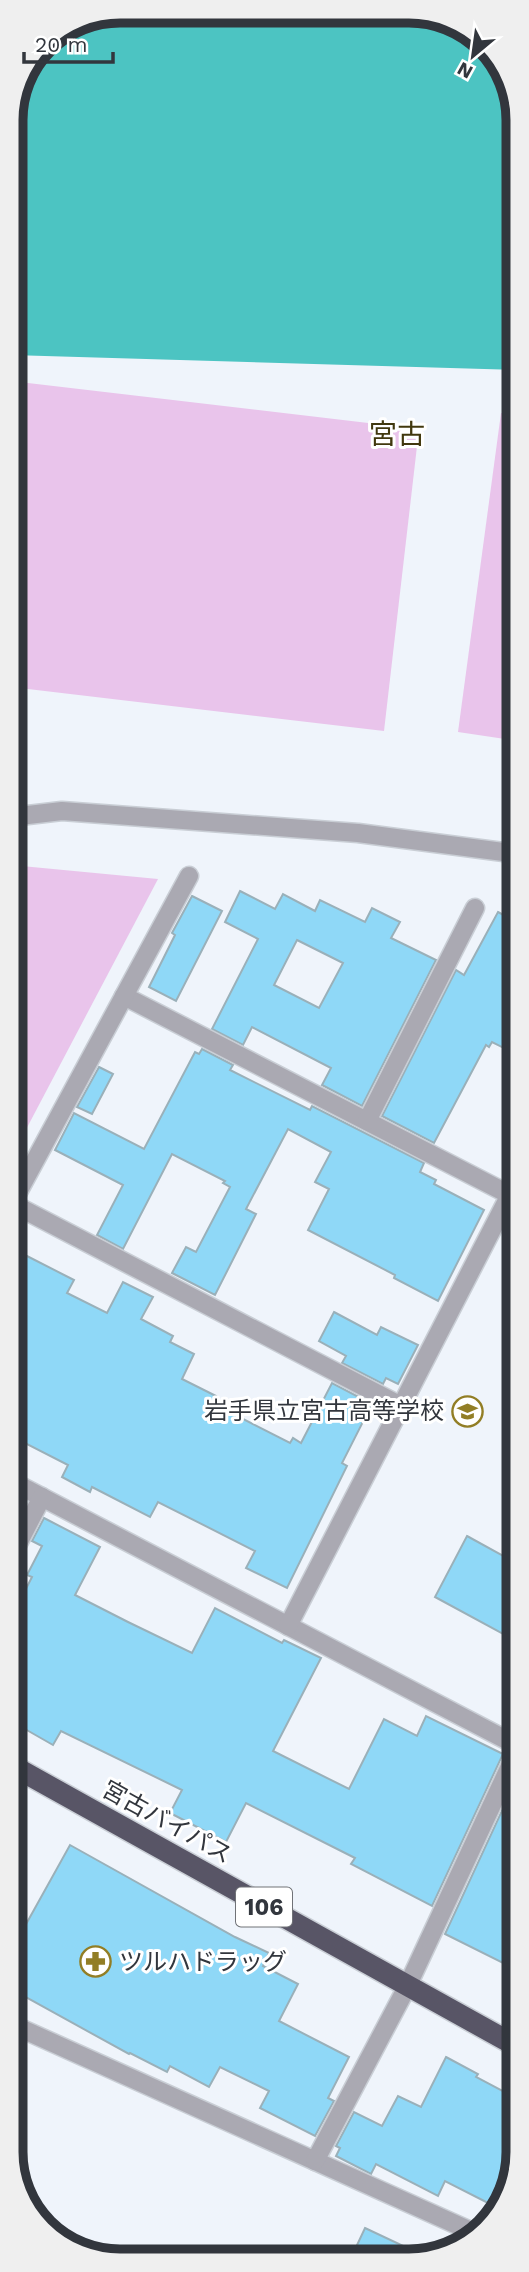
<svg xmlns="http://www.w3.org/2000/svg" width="529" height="2272" font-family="'Work Sans','Noto Sans JP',sans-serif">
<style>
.green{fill:#e9c4eb}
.water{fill:#4cc4c2}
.building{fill:#8fd8f7;stroke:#9ab0b9;stroke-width:2;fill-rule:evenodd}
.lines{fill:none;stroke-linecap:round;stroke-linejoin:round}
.minor-casing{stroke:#c9ced5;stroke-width:21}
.highway-casing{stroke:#c9ced5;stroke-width:24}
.minor{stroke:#aaa9b2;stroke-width:18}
.highway{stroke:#585566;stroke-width:21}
.labels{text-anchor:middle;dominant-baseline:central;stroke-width:6;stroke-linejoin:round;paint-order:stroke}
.shield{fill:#fff;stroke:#707277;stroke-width:2}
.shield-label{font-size:23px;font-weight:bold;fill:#32363d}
.poi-label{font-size:24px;fill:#32363d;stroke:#fff;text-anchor:end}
.street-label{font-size:24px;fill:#32363d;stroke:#fff}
.quarter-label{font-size:28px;fill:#41380e;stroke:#fff}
.rim{fill:none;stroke:#32363d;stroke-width:9}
</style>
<rect width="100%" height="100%" fill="#eff4fb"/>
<g class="green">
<path d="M11 381 419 429 384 731 11 687Z"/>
<path d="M501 413 518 416V741L458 732Z"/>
<path d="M11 865 158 879 11 1158Z"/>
</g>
<path class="water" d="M119 11 437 14 491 47 518 105V370L11 355V113L43 42Z"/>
<g class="building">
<path d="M240 891 275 909 283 894 315 911 320 900 365 922 372 908 400 922 391 938 436 960 362 1106 322 1085 331 1068 252 1027 243 1045 212 1029 258 939 225 922ZM297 940 343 963 319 1008 274 985Z"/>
<path d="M192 896 222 911 176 1001 149 987 175 935 172 933Z"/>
<path d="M498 912 518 923V986L508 1005 509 1008 518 1013V1055L492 1042 489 1047 486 1045 434 1143 382 1116 456 970 464 975Z"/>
<path d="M202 1049 233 1065 230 1070 310 1110 312 1106 424 1163 420 1172 436 1180 434 1184 484 1210 438 1301 394 1278 395 1275 308 1230 329 1189 315 1182 331 1152 288 1129 246 1209 256 1214 215 1295 172 1273 186 1247 196 1252 230 1187 223 1183 225 1181 172 1154 123 1249 97 1235 123 1185 55 1150 74 1113 144 1149 195 1052 199 1054Z"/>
<path d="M99 1067 113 1074 92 1114 77 1107Z"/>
<path d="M23 1254 74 1280 67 1293 107 1313 123 1282 153 1297 141 1319 173 1336 170 1342 194 1354 182 1379 216 1396 212 1403 290 1443 293 1438 301 1443 332 1383 372 1404 342 1463 347 1466 287 1588 246 1568 255 1551 158 1502 150 1517 92 1487 90 1492 62 1477 68 1465 11 1436V1276Z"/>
<path d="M334 1312 377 1335 381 1327 418 1345 398 1384 386 1378 383 1384 342 1363 346 1356 319 1341Z"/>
<path d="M11 1501 24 1508 12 1531H11Z"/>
<path d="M44 1518 100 1547 75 1595 128 1622 192 1653 215 1608 282 1643 284 1640 321 1658 273 1751 349 1789 384 1719 417 1736 426 1716 503 1754 432 1906 351 1864 355 1858 246 1803 226 1842 170 1813 182 1790 61 1731 53 1745 11 1721V1618L32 1577 27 1575 42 1546 32 1541Z"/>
<path d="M467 1536 518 1564V1642L435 1597Z"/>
<path d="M518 1776V1933L503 1963 445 1934Z"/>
<path d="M70 1845 235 1937 269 1953 263 1966 298 1984 279 2021 349 2057 328 2098 334 2101 315 2136 260 2108 269 2091 220 2067 209 2087 170 2066 167 2072 130 2053 129 2054 11 1989V1929L20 1935Z"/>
<path d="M446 2057 478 2074 476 2077 518 2099V2138L503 2167 513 2172 498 2208 445 2181 438 2196 376 2164 371 2174 336 2156 340 2148 336 2146 354 2112 382 2126 398 2096 421 2107Z"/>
<path d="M365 2228 429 2258 424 2261 350 2260Z"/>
</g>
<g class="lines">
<defs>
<g id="minor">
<path d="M11 817 62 811 358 833 518 854"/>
<path d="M124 996 510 1195"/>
<path d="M367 1121 475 908"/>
<path d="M11 1203 401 1406"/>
<path d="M11 1205 189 876"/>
<path d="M11 1481 518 1746"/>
<path d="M11 1557 42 1497"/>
<path d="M288 1626 518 1179"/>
<path d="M11 2024 475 2233"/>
<path d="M315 2161 407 1987 518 1749"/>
</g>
<path id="highway" d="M11 1765 518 2047"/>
</defs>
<use href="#minor" class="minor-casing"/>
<use href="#highway" class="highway-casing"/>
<use href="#minor" class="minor"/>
<use href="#highway" class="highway"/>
</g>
<defs>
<symbol id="school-ring" viewBox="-11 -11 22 22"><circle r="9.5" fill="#fff" stroke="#927e25" stroke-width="1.5"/><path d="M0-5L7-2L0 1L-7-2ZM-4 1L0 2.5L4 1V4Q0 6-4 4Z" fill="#927e25"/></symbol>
<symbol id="pharmacy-ring" viewBox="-11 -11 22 22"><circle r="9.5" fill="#fff" stroke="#927e25" stroke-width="1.5"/><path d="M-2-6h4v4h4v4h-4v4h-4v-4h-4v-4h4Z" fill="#927e25"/></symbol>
</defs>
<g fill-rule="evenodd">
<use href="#school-ring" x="450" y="1394" width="35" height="35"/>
<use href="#pharmacy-ring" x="78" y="1944" width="35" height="35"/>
</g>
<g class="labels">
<rect class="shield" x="236" y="1887.5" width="56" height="39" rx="5"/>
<g class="shield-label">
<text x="264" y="1907">106</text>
</g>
<g class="poi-label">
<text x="444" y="1411">岩手県立宮古高等学校</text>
<text x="119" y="1962" text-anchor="start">ツルハドラッグ</text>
</g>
<g class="street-label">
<text transform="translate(167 1822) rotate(29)">宮古バイパス</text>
</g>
<g class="quarter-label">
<text x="397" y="434">宮古</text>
</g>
</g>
<path d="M0 0H529V2272H0ZM120 23H409A97 97 0 0 1 506 120V2152A97 97 0 0 1 409 2249H120A97 97 0 0 1 23 2152V120A97 97 0 0 1 120 23Z" fill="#efefef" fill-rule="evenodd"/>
<path class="rim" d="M120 23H409A97 97 0 0 1 506 120V2152A97 97 0 0 1 409 2249H120A97 97 0 0 1 23 2152V120A97 97 0 0 1 120 23Z"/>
<g transform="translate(473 56) rotate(209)" stroke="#ffffff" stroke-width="5" paint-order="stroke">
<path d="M0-5L12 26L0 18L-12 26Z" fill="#32363d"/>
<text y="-10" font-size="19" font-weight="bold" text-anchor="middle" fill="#32363d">N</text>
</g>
<path d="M24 52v10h89v-10" fill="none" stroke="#32363d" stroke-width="3.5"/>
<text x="35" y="52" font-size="21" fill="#32363d" stroke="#ffffff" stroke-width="5" paint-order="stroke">20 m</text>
</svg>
